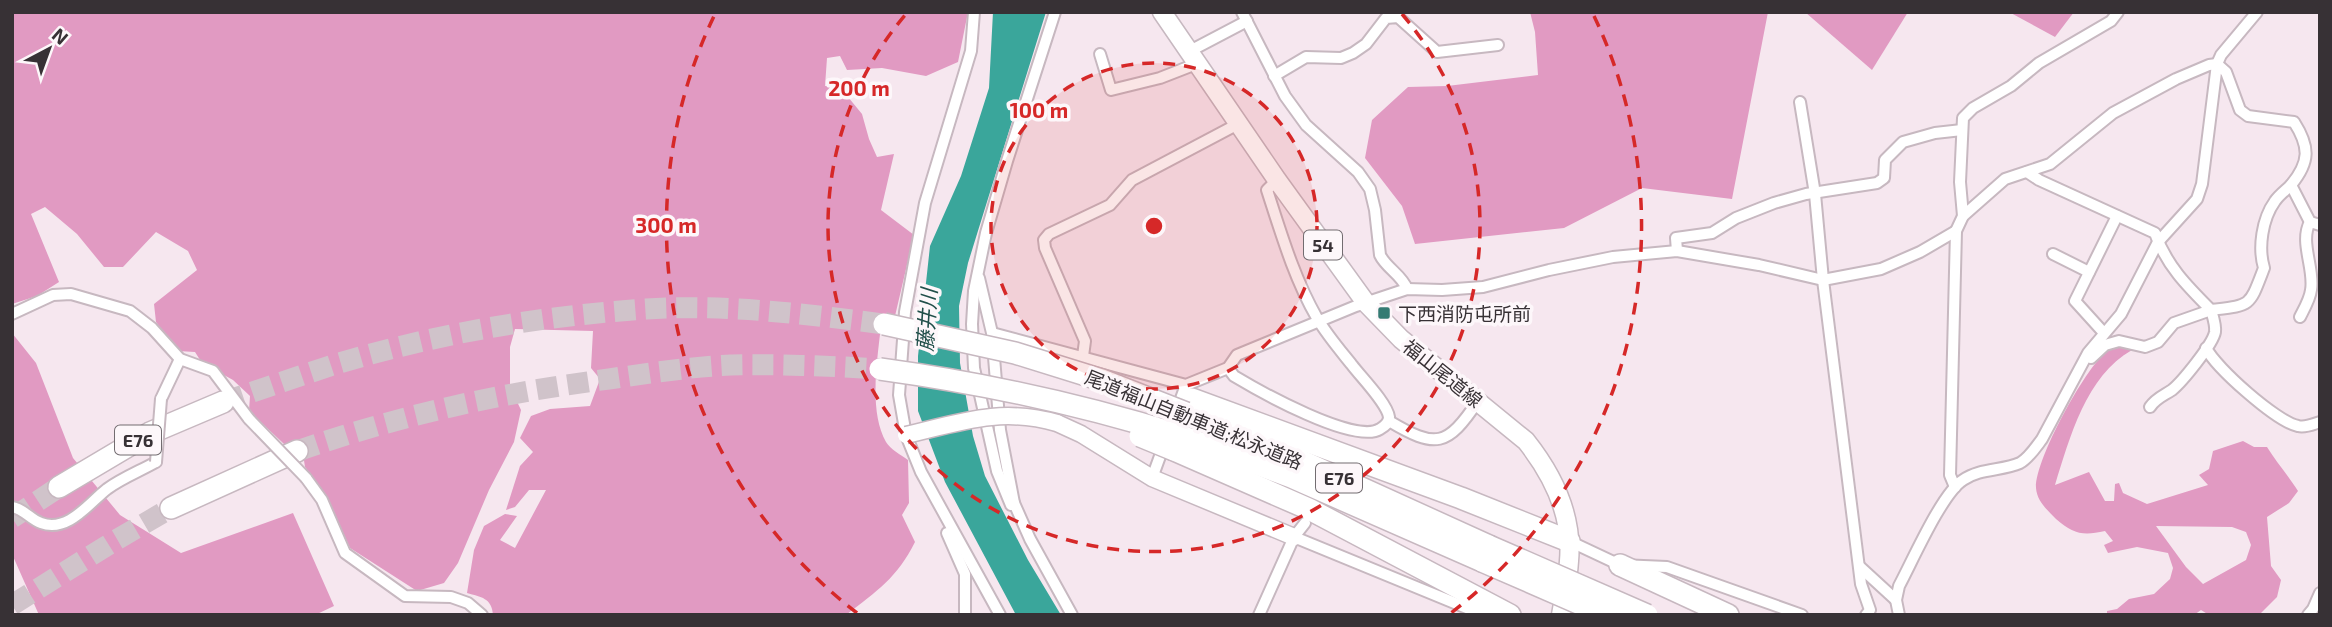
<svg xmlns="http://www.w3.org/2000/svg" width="2332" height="627" font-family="'Exo 2','Noto Sans JP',sans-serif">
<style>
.forest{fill:#e19ac2;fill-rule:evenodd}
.water{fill:#3aa69b}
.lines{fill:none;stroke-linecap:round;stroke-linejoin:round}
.highway-tunnel{stroke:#d0c3ca;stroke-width:21;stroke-dasharray:21 10;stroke-linecap:butt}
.street-casing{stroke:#c7b8c0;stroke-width:14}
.secondary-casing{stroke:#c7b8c0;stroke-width:19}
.primary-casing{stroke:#c7b8c0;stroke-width:21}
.highway-casing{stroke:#c7b8c0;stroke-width:24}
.street{stroke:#fff;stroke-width:10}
.secondary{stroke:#fff;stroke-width:16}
.primary{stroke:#fff;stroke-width:18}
.highway{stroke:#fff;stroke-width:21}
.street-bridge-casing{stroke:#c7b8c0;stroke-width:14;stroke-linecap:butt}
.secondary-bridge-casing{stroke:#c7b8c0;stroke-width:19;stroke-linecap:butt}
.highway-bridge-casing{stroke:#c7b8c0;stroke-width:24;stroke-linecap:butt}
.street-bridge{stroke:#fff;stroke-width:10}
.secondary-bridge{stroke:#fff;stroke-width:16}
.highway-bridge{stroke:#fff;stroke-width:21}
.ring{fill:none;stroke:#d62828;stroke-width:3.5;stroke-dasharray:12 9}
.poi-dot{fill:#347b73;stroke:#fdf7fa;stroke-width:2.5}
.labels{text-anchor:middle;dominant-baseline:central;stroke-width:7;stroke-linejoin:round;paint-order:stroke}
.shield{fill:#fdf7fa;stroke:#726c70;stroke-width:2}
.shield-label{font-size:18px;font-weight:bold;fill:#373135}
.poi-label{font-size:19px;fill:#373135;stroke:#fdf7fa;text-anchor:start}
.street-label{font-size:19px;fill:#373135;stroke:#fdf7fa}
.water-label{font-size:21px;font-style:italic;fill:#214f4a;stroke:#fdf7fa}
.centre{fill:#d62828;stroke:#fdf7fa;stroke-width:3.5}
.ring-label{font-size:21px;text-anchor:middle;font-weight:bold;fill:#d62828;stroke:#fdf7fa;stroke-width:7;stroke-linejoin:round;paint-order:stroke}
</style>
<rect width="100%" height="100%" fill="#f6e7ef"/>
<g class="forest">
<path d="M12 12H968L958 62 926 76 882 68 847 70 840 56 827 58 825 86H839L862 114 869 139 877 157 894 154 881 210 914 235 895 316 882 315C879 352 867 408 886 442 890 449 901 455 908 460L909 503 902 515 915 542C897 578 877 591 846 615H493C492 598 481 597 467 593L474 550 484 526 505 514 517 516 500 540 515 548 546 490H529L515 507 506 510 520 466 533 452 520 438 531 416 550 409 590 406 600 379 591 368 593 331 515 329 510 347V387L521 410 514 442 489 490 458 563 444 583 417 591 350 548 327 498 305 467 303 454 296 444H284L249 411 250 396 233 380 202 363 195 352 178 351 156 322 154 304 197 270 188 251 156 232 123 267H104L77 234 45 207 31 214 59 282 37 296 12 304Z"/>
<path d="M1530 12H1768L1732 199 1642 188 1564 228 1415 244 1402 206 1365 158 1372 120 1408 87 1447 86 1538 75 1535 32Z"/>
<path d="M1805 12H1908L1872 70Z"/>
<path d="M2009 12H2074L2055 37Z"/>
<path d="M12 333 36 363 73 458 120 515 181 553 293 513 334 606 315 615H39L12 554Z"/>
<path d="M2120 346 2132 350C2086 376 2070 437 2055 485L2089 472 2105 501H2114L2115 484 2119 483 2123 493 2147 504 2208 485 2199 475 2209 469 2213 451 2243 441 2254 447H2267C2277 463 2288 475 2298 491L2289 503 2267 517 2271 566 2281 580 2277 597 2259 615H2229L2227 613 2209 615 2201 610 2194 615H2107V611L2117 609 2129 599 2154 594 2170 579 2173 568 2168 553 2137 547 2108 553 2104 545 2113 541 2105 531C2083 536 2073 534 2056 519 2047 510 2037 501 2036 488 2035 460 2084 370 2106 352 2110 348 2115 348 2120 346ZM2156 526 2232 527 2246 532 2251 545 2246 560 2203 584 2186 567Z"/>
</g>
<path class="water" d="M993 12H1046L968 263 959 306 960 363 973 436 985 476 1028 560 1061 615H1016L945 482 918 411V356L930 246 961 176 989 88Z"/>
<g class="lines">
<g class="highway-tunnel">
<path d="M223 402C259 390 296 377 333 365 434 334 541 316 646 309 726 304 805 314 884 324"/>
<path d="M297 451C401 415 500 393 609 379 649 373 690 367 731 365 781 364 830 366 880 369"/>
<path d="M12 518 59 487"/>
<path d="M12 605 116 540 171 508"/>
</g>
<defs>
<g id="street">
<path d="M974 12 971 51 925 203 905 312 899 395 906 435 921 472 1000 615"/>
<path d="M1242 12 1285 96 1306 125 1358 172 1370 189 1375 210 1380 255C1386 268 1402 275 1407 289"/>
<path d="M1188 52 1247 21"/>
<path d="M1100 54 1111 90 1160 78 1196 64"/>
<path d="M1274 76 1306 57 1341 58 1353 53 1366 44 1386 18 1398 17 1437 52 1498 45"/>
<path d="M1800 102 1815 194 1823 280 1861 584 1870 610 1866 615"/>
<path d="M2027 172 2039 180 2155 233C2166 265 2187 286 2211 310 2252 305 2249 307 2264 268 2258 248 2262 219 2275 201 2279 195 2286 190 2291 185"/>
<path d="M1963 216 1960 182 1963 118 1973 108 2011 86 2039 63 2111 21 2118 12"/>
<path d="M1677 251 1676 238 1712 233 1736 218 1774 203 1806 194 1877 183 1884 178 1885 160 1903 142 1935 133 1962 130"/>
<path d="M2053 254 2089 272"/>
<path d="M979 278 992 333 1000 430 1014 503 1030 539 1072 615"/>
<path d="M12 314 53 295 71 294 130 311 152 328 180 359 213 371 249 419"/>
<path d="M2300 317C2304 309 2310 299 2311 290 2315 269 2299 242 2310 222"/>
<path d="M992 333 1186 385 1228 368 1237 355 1356 306 1407 289 1442 290 1483 287 1549 270 1613 257 1677 251 1759 265 1823 280 1881 269 1920 252 1956 231"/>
<path d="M2104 333 2075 301 2117 216"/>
<path d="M2206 348C2216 368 2277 422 2298 426 2306 428 2313 424 2320 422"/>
<path d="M1083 356 1085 341 1045 248 1044 240 1049 234 1110 205 1132 180 1238 124"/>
<path d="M2091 358 2105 345 2119 341 2145 347 2158 342 2174 323 2211 310C2213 317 2216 325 2215 332 2213 344 2182 382 2172 390 2163 396 2156 398 2150 407"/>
<path d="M1228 368 1234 376C1259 391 1355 445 1380 429 1385 426 1389 423 1389 417 1387 403 1361 377 1352 365 1340 350 1327 335 1317 318 1294 278 1281 233 1267 190L1277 180"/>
<path d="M161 399 180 359"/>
<path d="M1389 421C1436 449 1447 447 1478 401"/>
<path d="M306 478 322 500 345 553 405 596 451 597 468 603 482 615"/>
<path d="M1152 478 1186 385"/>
<path d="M1955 487 1950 475 1956 231 1963 216 2005 179 2050 164 2113 113 2176 79 2209 65 2217 64 2226 72 2240 110 2248 116 2294 122C2310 147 2310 162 2291 185L2310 222 2320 225"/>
<path d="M1014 503 1011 505 997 471 974 368 972 324 974 291 986 233 1007 161 1055 12"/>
<path d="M12 507C24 509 30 519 41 523 68 533 89 503 107 489 122 478 140 471 156 462"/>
<path d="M947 533 965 574V615"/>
<path d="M1294 537 1484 615"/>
<path d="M1569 541 1620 565 1667 567 1802 615"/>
<path d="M1860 567 1896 600"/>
<path d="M1259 615 1294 537 1305 523"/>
<path d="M1899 615 1896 600 1899 586C1912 562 1942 493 1963 480 1980 468 2002 471 2020 463 2029 458 2036 447 2042 439L2088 353 2121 314 2158 242 2197 199 2202 184 2217 64 2221 55 2257 12"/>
<path d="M2308 615 2313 609 2320 593"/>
</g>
<path id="secondary" d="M1057 423 1081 434 1152 478 1294 537"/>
<path id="primary" d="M1162 12 1277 180 1366 303 1401 339 1526 441C1553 475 1573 516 1569 561 1568 579 1564 597 1561 615"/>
<g id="highway">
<path d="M1192 399 1461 498 1569 541"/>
<path d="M1186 413 1293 457 1489 546"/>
<path d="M1179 435 1291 477 1482 561"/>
<path d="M1174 450 1309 509 1510 615"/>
<path d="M59 487 150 433 223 402"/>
<path d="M171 508 297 451"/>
<path d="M1620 565 1728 615"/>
</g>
</defs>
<use href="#street" class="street-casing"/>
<use href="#secondary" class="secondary-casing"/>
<use href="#primary" class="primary-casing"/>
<use href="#highway" class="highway-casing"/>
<use href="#street" class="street"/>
<use href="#secondary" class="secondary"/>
<use href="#primary" class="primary"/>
<use href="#highway" class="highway"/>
<defs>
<g id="street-bridge">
<path d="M249 419 306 478"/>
<path d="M156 462 161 399"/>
</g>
<path id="secondary-bridge" d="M906 435C961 422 1001 407 1057 423"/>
<g id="highway-bridge">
<path d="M884 324 1015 353 1102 380 1186 413"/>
<path d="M880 369C982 383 1080 404 1179 435"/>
<path d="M1140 436 1174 450"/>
<path d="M1489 546 1647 615"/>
<path d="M1482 561 1606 615"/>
</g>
</defs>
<use href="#street-bridge" class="street-bridge-casing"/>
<use href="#secondary-bridge" class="secondary-bridge-casing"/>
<use href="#highway-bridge" class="highway-bridge-casing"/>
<use href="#street-bridge" class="street-bridge"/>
<use href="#secondary-bridge" class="secondary-bridge"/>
<use href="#highway-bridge" class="highway-bridge"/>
</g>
<circle cx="1154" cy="226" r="163" fill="#d62828" fill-opacity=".12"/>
<g class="ring">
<circle cx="1154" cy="226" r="163"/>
<path d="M1402 14A326 326 0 1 1 906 14"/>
<path d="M857 613A488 488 0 0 1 714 16M1594 16A488 488 0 0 1 1451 613"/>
</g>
<rect class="poi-dot" x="1377" y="306" width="14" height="14" rx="3.5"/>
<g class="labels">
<g class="shield">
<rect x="1304" y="230.5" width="38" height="29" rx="5"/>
<rect x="115" y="425.5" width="46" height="29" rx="5"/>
<rect x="1316" y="463.5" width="46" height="29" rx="5"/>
</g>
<g class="shield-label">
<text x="1323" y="245">54</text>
<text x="138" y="440">E76</text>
<text x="1339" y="478">E76</text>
</g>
<g class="poi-label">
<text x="1398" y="313">下西消防屯所前</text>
</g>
<g class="street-label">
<text transform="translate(1443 373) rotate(39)">福山尾道線</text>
<text transform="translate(1194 419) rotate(22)">尾道福山自動車道;松永道路</text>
</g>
<g class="water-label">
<text transform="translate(926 320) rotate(-86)">藤井川</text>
</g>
</g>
<circle cx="1154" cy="226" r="10" class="centre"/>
<g class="ring-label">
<text x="859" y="96">200 m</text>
<text x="1039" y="118">100 m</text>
<text x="666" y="233">300 m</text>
</g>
<rect width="2332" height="627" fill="none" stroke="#373135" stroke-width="28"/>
<g transform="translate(49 49) rotate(41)" stroke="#fdf7fa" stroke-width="5" paint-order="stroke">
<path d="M0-5L12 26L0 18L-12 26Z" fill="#373135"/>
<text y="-10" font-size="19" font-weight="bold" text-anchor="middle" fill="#373135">N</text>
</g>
</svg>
